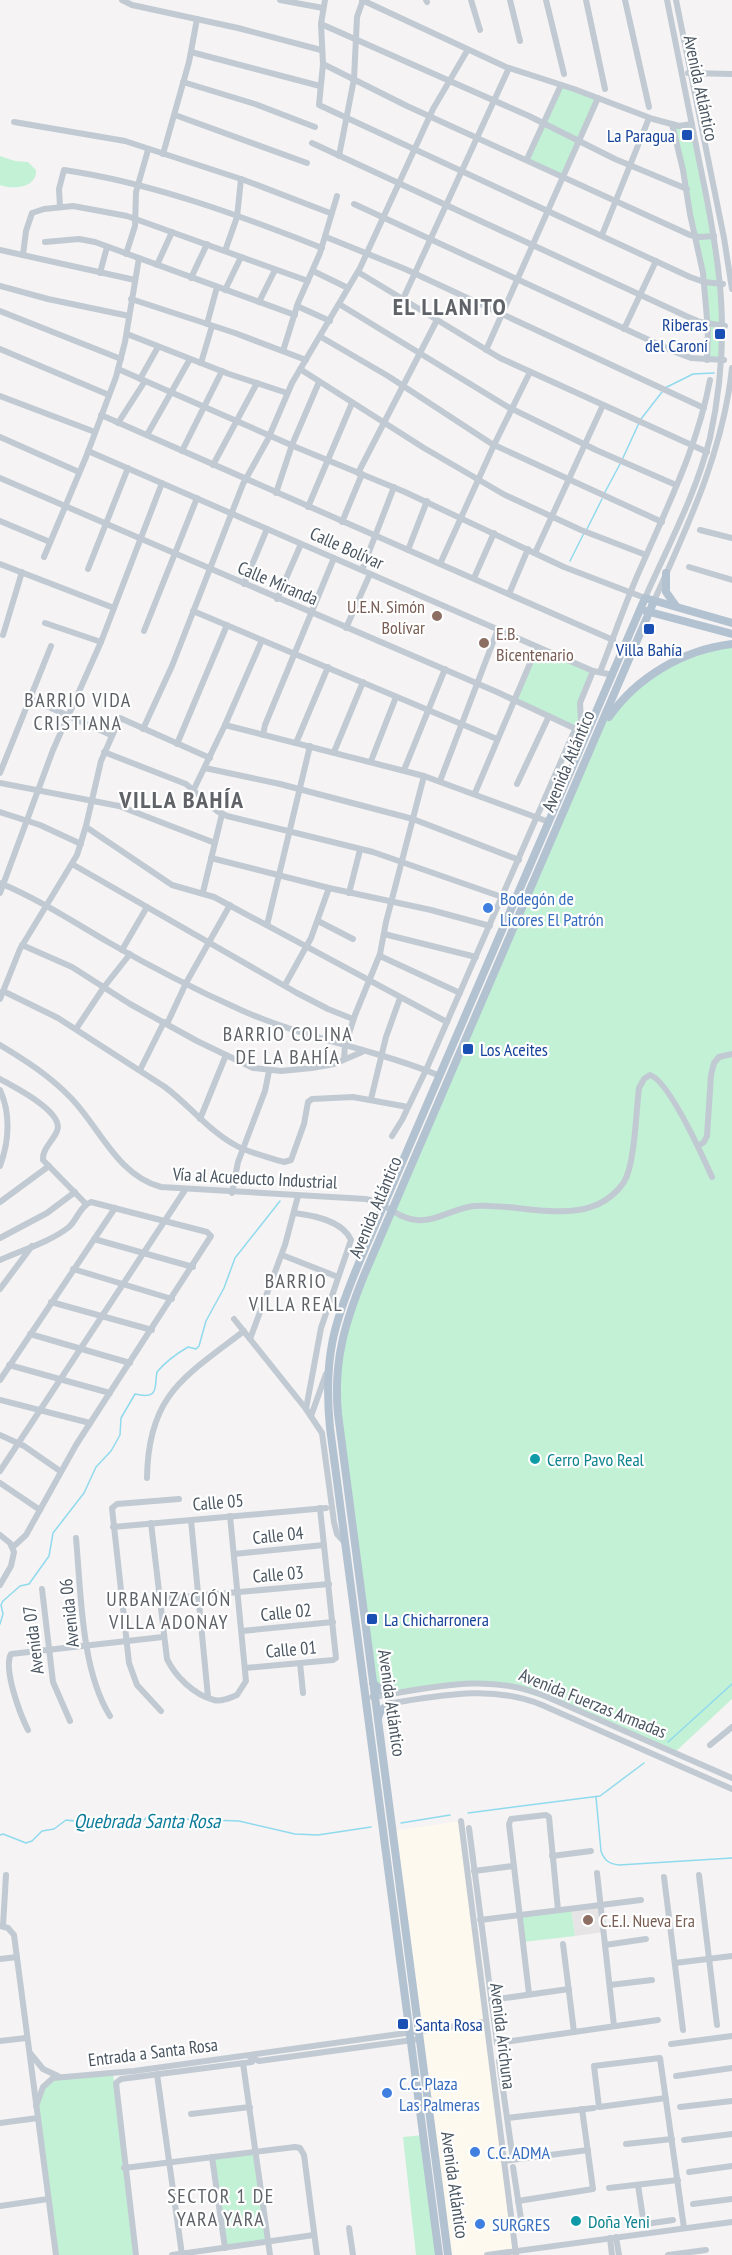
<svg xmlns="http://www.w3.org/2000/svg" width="732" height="2255" font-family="'PT Sans Narrow',sans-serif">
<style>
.commercial{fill:#fdf9ef}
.education{fill:#e6e4e5}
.green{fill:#c3f1d5}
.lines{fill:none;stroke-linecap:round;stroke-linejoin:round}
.stream{stroke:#90daee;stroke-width:1.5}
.minor{stroke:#c1cad2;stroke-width:6}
.major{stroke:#b3c2d1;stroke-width:8}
.transit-dot{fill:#1a4fb4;stroke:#fff;stroke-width:2}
.education-dot{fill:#8d6e63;stroke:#fff;stroke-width:2}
.shop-dot{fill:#3f7fe0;stroke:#fff;stroke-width:2}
.culture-dot{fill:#0f9aa8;stroke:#fff;stroke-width:2}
.labels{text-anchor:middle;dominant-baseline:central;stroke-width:4.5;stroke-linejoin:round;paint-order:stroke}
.street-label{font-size:18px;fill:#4a5661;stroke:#fff}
.transit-label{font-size:18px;fill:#164399;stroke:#fff;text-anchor:start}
.education-label{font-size:18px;fill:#785e54;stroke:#fff;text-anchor:start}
.shop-label{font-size:18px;fill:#366cbe;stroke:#fff;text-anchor:start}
.culture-label{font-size:18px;fill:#0d838f;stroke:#fff;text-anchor:start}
.neighbourhood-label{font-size:20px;letter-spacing:1.5px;fill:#5f6368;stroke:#fff}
.water-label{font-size:20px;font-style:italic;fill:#0c7c9b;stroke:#fff}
.district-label{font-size:24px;font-weight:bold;letter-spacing:1.5px;fill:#5f6368;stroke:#fff}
</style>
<rect width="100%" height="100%" fill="#f5f3f3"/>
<path class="commercial" d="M461 1821 516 2255H448L393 1831Z"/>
<path class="education" d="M601 1905 604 1932 575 1936 571 1908Z"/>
<g class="green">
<path d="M561 85 598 98 563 176 527 159Z"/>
<path d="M672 124H692C708 202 729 280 724 360H707L705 287Z"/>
<path d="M0 156 15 161 28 162 36 170C37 188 13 190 0 185Z"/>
<path d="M732 644V1699L674 1753 582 1711 496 1683 391 1694 376 1687 338 1414 343 1333 597 735 612 712 663 668Z"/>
<path d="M537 647 593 671 580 703 582 718 576 729 514 699Z"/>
<path d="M571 1908 575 1936 523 1942 520 1915Z"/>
<path d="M113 2073 136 2255H56L38 2099 49 2080Z"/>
<path d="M423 2135 439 2255H416L403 2137Z"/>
<path d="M256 2152 268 2243 225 2248 212 2157Z"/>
</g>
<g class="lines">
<g class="stream">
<path d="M665 388 693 374 714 373"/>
<path d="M641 419 662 392"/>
<path d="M622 460 639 423"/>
<path d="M604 494 620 464"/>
<path d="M587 529 602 499"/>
<path d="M570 561 584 533"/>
<path d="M0 1624 3 1614 1 1605 3 1601 20 1586 29 1584 49 1556 53 1533 84 1493 96 1467 111 1451 120 1435 121 1418 135 1394C160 1400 154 1387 157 1372 166 1361 176 1354 188 1347L196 1349 199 1346 206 1321 224 1288 235 1258 280 1201"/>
<path d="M668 1742 732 1684"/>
<path d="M596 1797 601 1851C604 1860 609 1864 619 1865L732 1858"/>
<path d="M468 1813 600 1796 644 1763"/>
<path d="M401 1823 450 1815"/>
<path d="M0 1835 3 1834 26 1843 32 1841 42 1831 54 1829 66 1820C93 1824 114 1818 140 1824L147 1817C159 1817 167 1823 178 1819L239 1821 295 1834 318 1835 371 1827"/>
</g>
<g class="minor">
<path d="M122 0 132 5 238 28 321 50"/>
<path d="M280 0 323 8"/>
<path d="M325 0 321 24 323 64 319 105 690 277 704 282 723 284"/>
<path d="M362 0 506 67 574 89 653 119 679 126 692 124"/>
<path d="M426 0 427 2"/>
<path d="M471 0 480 30"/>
<path d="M510 0 520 41"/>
<path d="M546 0 564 74"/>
<path d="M586 0 605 89"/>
<path d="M625 0 649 107"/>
<path d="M676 0 724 238 732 289"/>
<path d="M321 24 529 116 615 159 687 189"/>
<path d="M191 52 320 86"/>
<path d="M323 64 407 106 690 235 700 237 714 236"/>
<path d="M688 73 732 74"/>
<path d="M183 82 255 104 315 127"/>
<path d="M175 115 307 163"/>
<path d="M14 122 125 141 244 180 330 213"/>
<path d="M672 124 683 170 690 214 703 273 708 330 707 360"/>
<path d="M312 143 686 316 700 322 725 326"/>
<path d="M163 154 189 62 197 19"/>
<path d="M339 156 354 79 357 17 363 0"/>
<path d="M527 159 561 85"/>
<path d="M354 204 675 352 691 358 724 360"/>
<path d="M60 207 59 189 64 170C152 183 239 215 322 248"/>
<path d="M602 235 649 118"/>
<path d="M326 237 405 269 704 408"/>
<path d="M45 242 79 239 95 242 295 315"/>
<path d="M0 250 135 280"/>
<path d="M225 251 237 217 241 179"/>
<path d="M126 254 135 226 136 192 148 150"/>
<path d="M23 255 26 231 32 213 44 209 73 206 127 216 308 281"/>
<path d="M157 265 172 232"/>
<path d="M313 271 348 288"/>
<path d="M358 272 500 358 707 452"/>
<path d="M100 273 107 247"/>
<path d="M191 278 207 244"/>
<path d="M0 286 48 299 129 316"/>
<path d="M225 290 241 257"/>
<path d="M131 299 235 333 306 360"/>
<path d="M403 299 509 68"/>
<path d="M259 302 275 270"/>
<path d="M339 304 508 407 596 450 676 485"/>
<path d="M297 306 330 321"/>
<path d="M0 311 121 359"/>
<path d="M207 324 217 287"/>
<path d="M624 329 656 261"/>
<path d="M127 334 229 374 287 393"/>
<path d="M321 337 388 376 492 444 662 522"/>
<path d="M0 349 109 395"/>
<path d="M486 350 598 98"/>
<path d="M283 351 298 303 320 253 337 196"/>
<path d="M201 363 212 326"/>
<path d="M118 369 298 448 405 492 564 567 645 598C668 546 696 494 710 438 732 337 721 264 700 165 689 110 678 55 667 0"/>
<path d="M300 369 424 448 505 495 581 530 646 555"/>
<path d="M140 379 158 347"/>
<path d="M0 396 95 432"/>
<path d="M101 415 613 640"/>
<path d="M118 423 145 381"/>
<path d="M147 435 190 359"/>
<path d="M0 437 79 472"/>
<path d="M88 451 593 671 613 675"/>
<path d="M182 451 222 371"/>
<path d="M213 465 257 383"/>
<path d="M358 473 437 320"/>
<path d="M0 478 497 692 576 729"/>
<path d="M276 493 292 445 319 382"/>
<path d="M308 507 352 403"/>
<path d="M0 521 50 542"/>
<path d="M342 522 362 474"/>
<path d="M700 530 732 538"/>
<path d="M408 550 427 501"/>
<path d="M535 553 603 405"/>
<path d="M44 557 86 457 116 377 125 342 139 258"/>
<path d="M0 564 114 608"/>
<path d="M440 564 494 445 530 372"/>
<path d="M689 567 732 580"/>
<path d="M88 569 128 468"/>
<path d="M362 570 394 487"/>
<path d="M474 578 494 533"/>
<path d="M244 584 267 529"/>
<path d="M509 594 528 549"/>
<path d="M277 599 301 544"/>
<path d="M654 601C688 525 723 452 732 368"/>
<path d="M193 611 497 739"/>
<path d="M45 623 101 642"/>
<path d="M346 628 370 574"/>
<path d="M144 631 197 498"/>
<path d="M3 635 22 572"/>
<path d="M600 672C614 637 626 600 642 565 668 505 698 445 710 380"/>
<path d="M31 699 111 735"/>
<path d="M225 725 424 776 549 822"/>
<path d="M143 729 172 666 243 484 268 439 292 383 360 268 433 109 467 51"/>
<path d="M263 735 265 725 334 558"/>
<path d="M296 743 328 667"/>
<path d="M177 744 227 625"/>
<path d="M104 752 186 784 217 811 227 816 373 852 502 897"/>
<path d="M334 752 363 682"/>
<path d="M371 761 396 697"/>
<path d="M205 768 280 784 413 819 519 860"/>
<path d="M404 770 445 669"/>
<path d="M0 773 51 646"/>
<path d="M440 781 498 629"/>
<path d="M0 783 119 806 215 843"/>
<path d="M517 784 549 716"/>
<path d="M194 789 225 725 262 640"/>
<path d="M475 793 537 647"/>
<path d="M0 812 40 825 81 844"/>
<path d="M86 827 172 885 214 897 447 1022"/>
<path d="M211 858 329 888 431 910 490 926"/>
<path d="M72 864 297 993 328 1009 353 1019"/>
<path d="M0 883C38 899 72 921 108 942 151 967 196 990 241 1010 305 1039 376 1049 440 1076"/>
<path d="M203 892 222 814"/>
<path d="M0 893 53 750 101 642 162 483"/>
<path d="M349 893 360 850"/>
<path d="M318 921 353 939"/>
<path d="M267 925 310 746"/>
<path d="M384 934 476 957"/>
<path d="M22 945 72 967 130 1004 197 1041 253 1068 281 1071 312 1068 334 1064 362 1052"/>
<path d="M122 950 147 907"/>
<path d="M380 956 460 993"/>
<path d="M285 985 311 938 329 888"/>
<path d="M3 991 58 1018 165 1087C189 1105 208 1130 235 1145 249 1153 268 1157 284 1162L291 1160 304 1124 308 1102 312 1099 353 1097 408 1107"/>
<path d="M0 999 20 949 77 855 86 826 101 761 120 718 210 758"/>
<path d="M167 1024 186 983 230 905"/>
<path d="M76 1029 104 987 130 954"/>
<path d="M0 1045C25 1060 50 1076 71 1098 100 1128 117 1175 161 1187L366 1199C385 1202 398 1219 417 1220 436 1222 454 1208 474 1206 523 1202 590 1232 624 1182 635 1164 636 1111 639 1088L644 1079 650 1075C669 1081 703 1157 712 1177"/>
<path d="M344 1059 345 1046 355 1015 380 954 386 922 424 776"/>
<path d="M140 1070 164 1022"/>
<path d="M0 1079C14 1087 65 1112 57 1131 53 1141 42 1149 43 1160L86 1204"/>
<path d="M0 1090C11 1114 9 1142 0 1166"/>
<path d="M371 1099 386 1037 400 998"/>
<path d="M200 1119 226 1055"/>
<path d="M392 1136 402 1120 426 1070 573 734 581 721 580 703 593 671"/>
<path d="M698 1146 704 1142 707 1136 711 1075 714 1063 719 1057 732 1054"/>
<path d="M232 1193 238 1162 265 1091 269 1071"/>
<path d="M0 1202 49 1166"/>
<path d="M294 1213C312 1215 343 1221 351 1240L321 1328 306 1409"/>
<path d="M0 1238 47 1213 75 1192"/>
<path d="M94 1239 193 1267"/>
<path d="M282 1255 338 1277"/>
<path d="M0 1260C22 1250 50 1242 69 1227 77 1220 80 1206 91 1202L207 1232 211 1236 76 1445 26 1535 13 1547"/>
<path d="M73 1269 172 1299"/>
<path d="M0 1289 32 1246"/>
<path d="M51 1302 152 1330"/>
<path d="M234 1319 306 1409 322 1433 334 1522 337 1534 345 1543"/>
<path d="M30 1334 130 1363"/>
<path d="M250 1339 285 1245 298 1196"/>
<path d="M9 1365 110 1393"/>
<path d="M0 1380 115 1208"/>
<path d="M0 1400 90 1423"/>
<path d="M311 1416 326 1374"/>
<path d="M0 1435 24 1446 60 1471"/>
<path d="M0 1471 185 1190"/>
<path d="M147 1478C148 1395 184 1377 244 1331"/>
<path d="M0 1483 40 1510"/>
<path d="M191 1520 208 1697"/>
<path d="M151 1523 167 1659C175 1676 194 1695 214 1700 221 1702 230 1698 237 1695L246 1681 230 1516"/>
<path d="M113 1527 326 1508"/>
<path d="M0 1535 10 1543 14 1552 11 1566 0 1585"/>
<path d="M76 1538C81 1592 81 1670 110 1716"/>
<path d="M234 1554 324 1545"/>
<path d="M42 1589 53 1682 70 1721"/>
<path d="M159 1599 329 1584"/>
<path d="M242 1631 333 1622"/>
<path d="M300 1663 303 1693"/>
<path d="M245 1668 333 1660 336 1658 320 1508"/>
<path d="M372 1697C431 1688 487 1672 545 1696L732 1778"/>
<path d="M386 1704C438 1696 492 1684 542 1705L732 1789"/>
<path d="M161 1711 137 1685 129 1663 112 1508 117 1504 179 1499"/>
<path d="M28 1730C20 1714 3 1669 11 1654L163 1637"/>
<path d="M710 1745 732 1727"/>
<path d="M461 1821 516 2255"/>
<path d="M469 1828 497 2043 658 2020"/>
<path d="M552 1856 591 1851"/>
<path d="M474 1871 513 1866"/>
<path d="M597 1873 614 2026"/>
<path d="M699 1875 717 2025"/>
<path d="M664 1877 683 2030"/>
<path d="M480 1920 641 1900"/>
<path d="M0 1926 8 1928 14 1935 56 2255"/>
<path d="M3 1926 6 1875"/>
<path d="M563 1944 574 2032"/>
<path d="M605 1945 646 1939"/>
<path d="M0 1959 17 1957"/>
<path d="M675 1963 732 1956"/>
<path d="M610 1985 652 1980"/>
<path d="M529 1994 509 1824 511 1819 546 1815 549 1817 558 1910"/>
<path d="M491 2000 569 1989"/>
<path d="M0 2041 26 2038"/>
<path d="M671 2044 732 2036"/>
<path d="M30 2053 43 2069 58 2076"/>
<path d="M250 2057 259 2061 420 2039"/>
<path d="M499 2061 512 2153"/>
<path d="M243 2063 270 2255"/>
<path d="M157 2074 182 2255"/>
<path d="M676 2076 732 2068"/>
<path d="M666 2098 599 2107 594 2066 660 2058 684 2228"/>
<path d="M36 2106 43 2087 53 2078 134 2071 485 2022"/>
<path d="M680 2107 732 2101"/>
<path d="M191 2114 250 2107"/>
<path d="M507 2118 594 2108"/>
<path d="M0 2123 38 2118"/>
<path d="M684 2140 732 2134"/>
<path d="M626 2144 672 2139"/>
<path d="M212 2157 225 2248"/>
<path d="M504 2161 588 2150"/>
<path d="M513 2167 521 2219"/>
<path d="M124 2168 295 2147 300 2148 304 2155 317 2255"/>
<path d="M689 2172 732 2166"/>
<path d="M638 2185 644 2225"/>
<path d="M609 2188 678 2180"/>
<path d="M518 2201 593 2189 582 2109"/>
<path d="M693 2204 732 2199"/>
<path d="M0 2206 48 2199"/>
<path d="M632 2226 673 2220"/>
<path d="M349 2228 353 2255"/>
<path d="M616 2237 619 2255"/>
<path d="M610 2238 612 2255"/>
<path d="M136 2255 116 2083 121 2079 252 2062"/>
<path d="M172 2255 314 2235"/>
<path d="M487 2255 732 2222"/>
<path d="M668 2255 706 2250"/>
</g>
<g class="major">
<path d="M666 573V592L676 606"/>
<path d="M646 611 732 634"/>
<path d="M609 717C637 677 683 650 732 644"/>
<path d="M373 1683 382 1691 391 1694"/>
<path d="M378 1718 380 1712 389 1703"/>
<path d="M439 2255 330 1428C323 1356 334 1322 361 1258L645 598 732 623"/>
<path d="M448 2255 338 1414C333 1361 345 1322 365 1273L654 601"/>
</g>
</g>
<g class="transit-dot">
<rect x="681" y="129" width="12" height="12" rx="3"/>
<rect x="714" y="328" width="12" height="12" rx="3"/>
<rect x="643" y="623" width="12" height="12" rx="3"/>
<rect x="462" y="1043" width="12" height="12" rx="3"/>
<rect x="366" y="1613" width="12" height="12" rx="3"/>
<rect x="397" y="2018" width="12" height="12" rx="3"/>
</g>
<g class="education-dot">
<circle cx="437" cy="616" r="6"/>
<circle cx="484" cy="643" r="6"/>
<circle cx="588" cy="1920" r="6"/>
</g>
<g class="shop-dot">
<circle cx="488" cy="908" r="6"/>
<circle cx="387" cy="2093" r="6"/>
<circle cx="475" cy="2152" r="6"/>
<circle cx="480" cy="2224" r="6"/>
</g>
<g class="culture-dot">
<circle cx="535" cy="1459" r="6"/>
<circle cx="576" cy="2221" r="6"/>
</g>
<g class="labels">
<g class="street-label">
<text transform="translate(701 88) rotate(78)">Avenida Atlántico</text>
<text transform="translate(347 548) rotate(24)">Calle Bolívar</text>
<text transform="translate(278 583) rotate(23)">Calle Miranda</text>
<text transform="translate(568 761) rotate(-67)">Avenida Atlántico</text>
<text transform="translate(255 1178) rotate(3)">Vía al Acueducto Industrial</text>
<text transform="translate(375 1207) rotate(-67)">Avenida Atlántico</text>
<text transform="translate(218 1502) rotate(-5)">Calle 05</text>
<text transform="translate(278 1535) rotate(-6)">Calle 04</text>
<text transform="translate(278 1574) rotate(-5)">Calle 03</text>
<text transform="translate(286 1612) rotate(-6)">Calle 02</text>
<text transform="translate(69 1613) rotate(-96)">Avenida 06</text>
<text transform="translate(33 1640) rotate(-97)">Avenida 07</text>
<text transform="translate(291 1649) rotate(-5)">Calle 01</text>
<text transform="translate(392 1703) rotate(82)">Avenida Atlántico</text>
<text transform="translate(593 1703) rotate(22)">Avenida Fuerzas Armadas</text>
<text transform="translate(503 2036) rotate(83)">Avenida Arichuna</text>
<text transform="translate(153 2052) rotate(-7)">Entrada a Santa Rosa</text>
<text transform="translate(455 2185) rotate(82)">Avenida Atlántico</text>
</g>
<g class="transit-label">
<text x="675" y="135" text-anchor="end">La Paragua</text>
<text x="708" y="324" text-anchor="end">Riberas<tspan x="708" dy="21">del Caroní</tspan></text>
<text x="649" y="649" text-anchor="middle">Villa Bahía</text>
<text x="480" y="1049">Los Aceites</text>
<text x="384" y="1619">La Chicharronera</text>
<text x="415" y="2024">Santa Rosa</text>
</g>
<g class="education-label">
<text x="425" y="606" text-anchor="end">U.E.N. Simón<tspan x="425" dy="21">Bolívar</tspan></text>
<text x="496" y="633">E.B.<tspan x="496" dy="21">Bicentenario</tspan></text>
<text x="600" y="1920">C.E.I. Nueva Era</text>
</g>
<g class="shop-label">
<text x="500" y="898">Bodegón de<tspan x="500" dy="21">Licores El Patrón</tspan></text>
<text x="399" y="2083">C.C. Plaza<tspan x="399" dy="21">Las Palmeras</tspan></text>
<text x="487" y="2152">C.C. ADMA</text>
<text x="492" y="2224">SURGRES</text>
</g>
<g class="culture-label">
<text x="547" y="1459">Cerro Pavo Real</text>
<text x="588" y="2221">Doña Yeni</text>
</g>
<g class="neighbourhood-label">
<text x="78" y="700">BARRIO VIDA<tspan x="78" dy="23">CRISTIANA</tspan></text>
<text x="288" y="1034">BARRIO COLINA<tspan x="288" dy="23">DE LA BAHÍA</tspan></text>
<text x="296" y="1281">BARRIO<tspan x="296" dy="23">VILLA REAL</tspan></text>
<text x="169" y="1599">URBANIZACIÓN<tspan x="169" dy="23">VILLA ADONAY</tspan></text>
<text x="221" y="2196">SECTOR 1 DE<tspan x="221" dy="23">YARA YARA</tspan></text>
</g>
<g class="water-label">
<text x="147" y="1821">Quebrada Santa Rosa</text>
</g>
<g class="district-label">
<text x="450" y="306">EL LLANITO</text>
<text x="182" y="799">VILLA BAHÍA</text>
</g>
</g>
</svg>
